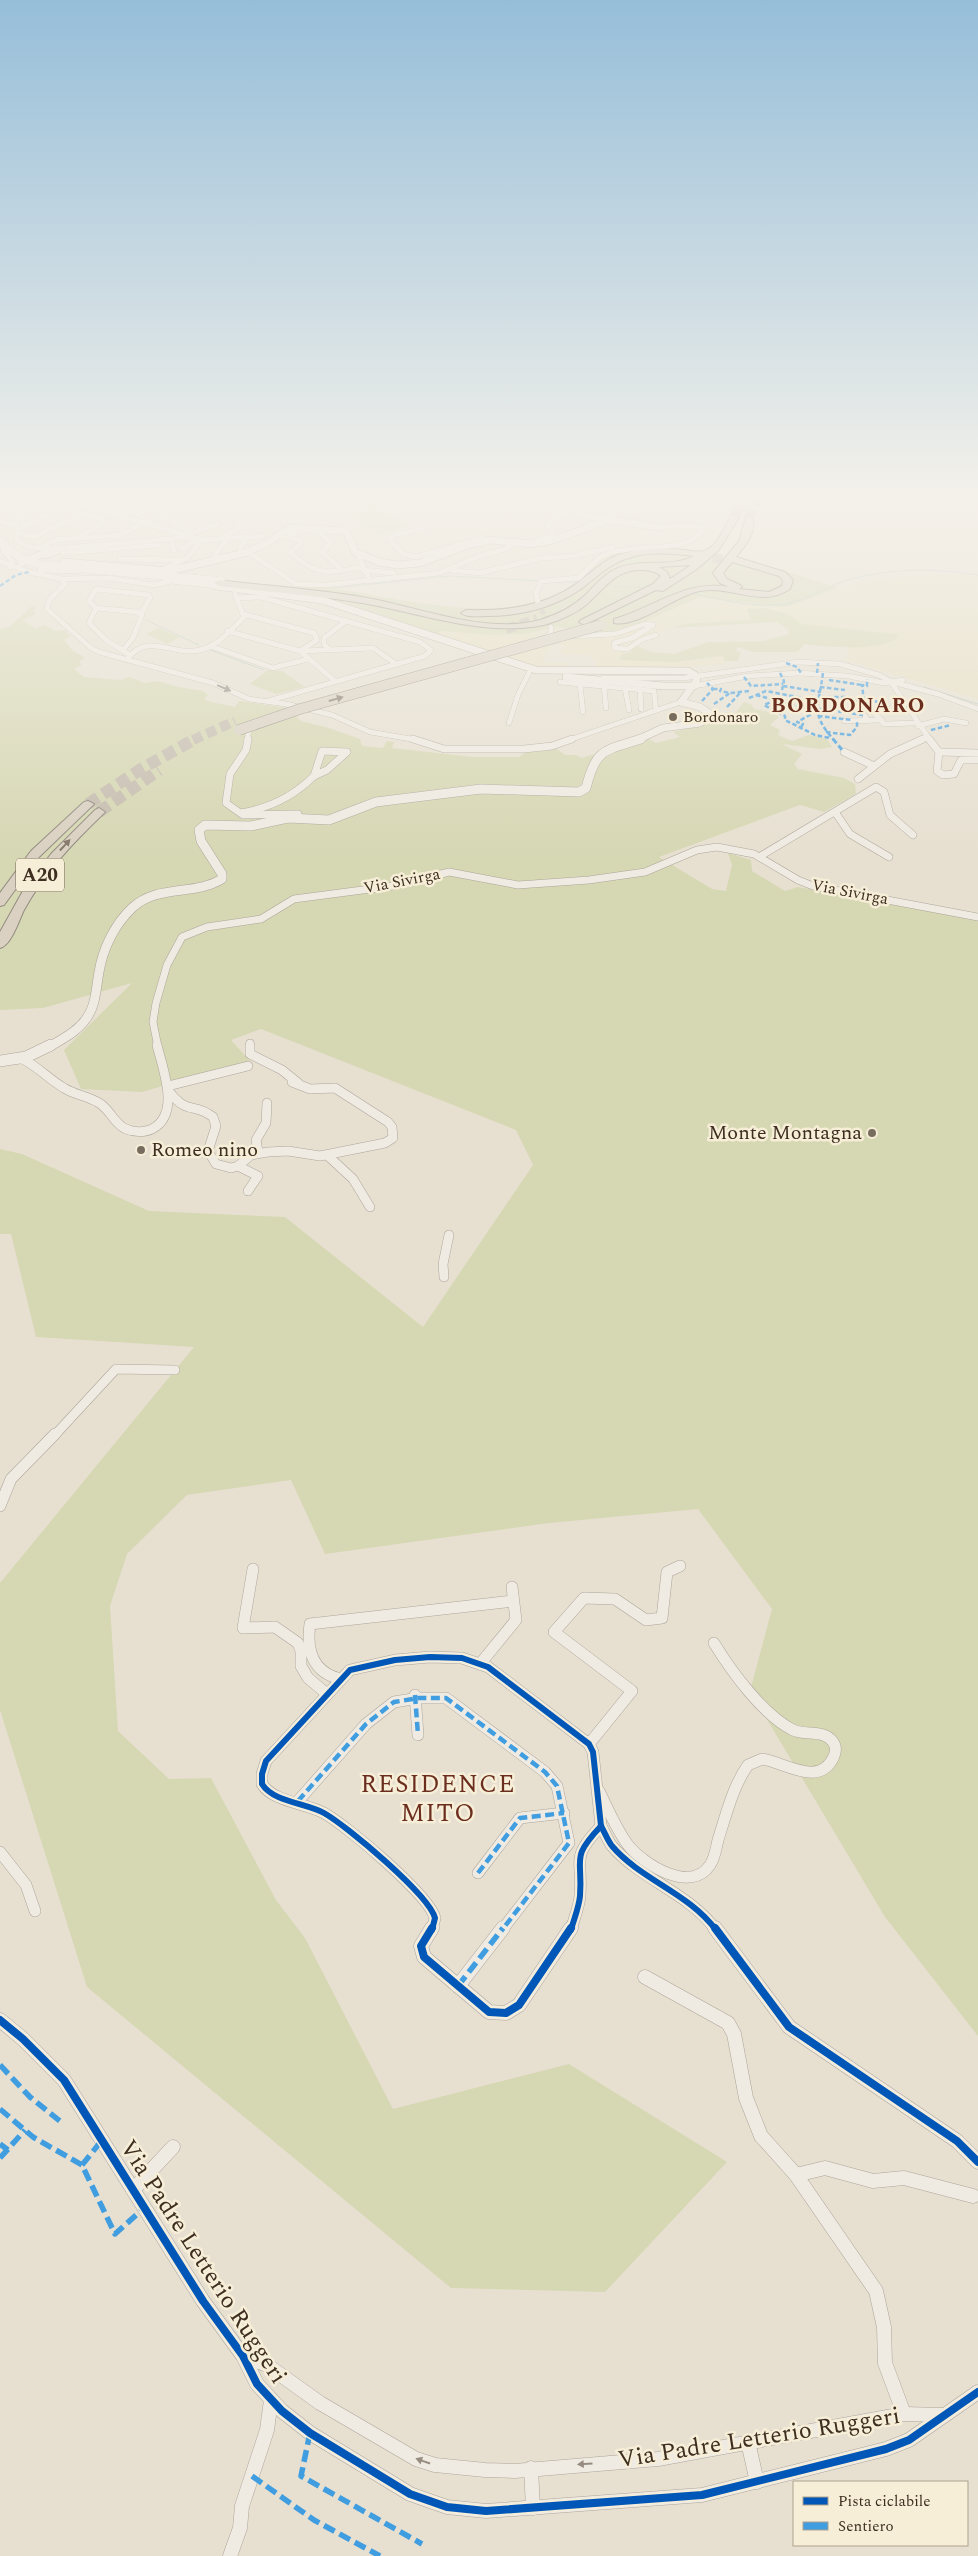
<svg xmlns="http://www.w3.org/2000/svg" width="978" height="2556" font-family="Spectral,serif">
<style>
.farmland{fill:#e6dfc2}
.green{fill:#d6d7b3}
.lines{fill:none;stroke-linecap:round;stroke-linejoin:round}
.stream{stroke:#bcccc2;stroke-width:1}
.minor-tunnel{stroke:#c5bcae;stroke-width:5;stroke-dasharray:5 2.5;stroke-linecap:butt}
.motorway-tunnel-far1{stroke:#c5bcae;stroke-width:10;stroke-dasharray:10 5;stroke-linecap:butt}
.motorway-tunnel{stroke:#c5bcae;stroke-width:12;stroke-dasharray:12 6;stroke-linecap:butt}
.minor-far4-casing{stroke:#ada599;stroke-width:5.5}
.minor-far3-casing{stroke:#ada599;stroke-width:8}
.minor-far2-casing{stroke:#ada599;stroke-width:10}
.minor-far1-casing{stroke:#ada599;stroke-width:12}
.minor-casing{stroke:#ada599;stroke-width:15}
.tertiary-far2-casing{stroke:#ada599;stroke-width:8}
.tertiary-far1-casing{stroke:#ada599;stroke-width:10}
.tertiary-casing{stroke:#ada599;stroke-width:12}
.secondary-casing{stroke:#9c958a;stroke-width:8}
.motorway-casing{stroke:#928b80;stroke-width:2}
.minor-far4{stroke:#efebe3;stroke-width:5}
.minor-far3{stroke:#efebe3;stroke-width:7}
.minor-far2{stroke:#efebe3;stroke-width:9}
.minor-far1{stroke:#efebe3;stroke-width:11}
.minor{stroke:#efebe3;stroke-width:14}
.tertiary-far2{stroke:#efebe3;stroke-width:7}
.tertiary-far1{stroke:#efebe3;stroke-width:9}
.tertiary{stroke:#efebe3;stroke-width:11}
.secondary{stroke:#efebe3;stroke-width:8}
.motorway{fill:#dad1c2;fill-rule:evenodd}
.motorway-bridge-casing{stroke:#928b80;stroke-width:11;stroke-linecap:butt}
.motorway-bridge{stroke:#dad1c2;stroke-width:10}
.quiet-far3{stroke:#3f9de0;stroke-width:2.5;stroke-dasharray:4.5 2.5;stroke-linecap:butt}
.quiet-far2{stroke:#3f9de0;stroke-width:3;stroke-dasharray:5.5 3;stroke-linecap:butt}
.quiet-far1{stroke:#3f9de0;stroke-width:4.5;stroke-dasharray:9 4.5;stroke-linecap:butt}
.quiet{stroke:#3f9de0;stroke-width:5.5;stroke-dasharray:12 5.5;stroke-linecap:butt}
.cycleway-far1-casing{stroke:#f7eed8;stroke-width:9}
.cycleway-casing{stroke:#f7eed8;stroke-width:11}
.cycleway-far1{stroke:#0057b8;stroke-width:6}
.cycleway{stroke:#0057b8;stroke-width:8}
.oneway{fill:#968c82}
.oneway2{fill:#847769}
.poi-dot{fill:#786c5e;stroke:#f7eed8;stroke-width:2}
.labels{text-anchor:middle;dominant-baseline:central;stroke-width:5;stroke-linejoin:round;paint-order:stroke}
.far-poi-label{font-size:16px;fill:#3d2e20;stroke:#f7eed8;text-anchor:start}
.far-street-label{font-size:16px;fill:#3d2e20;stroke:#f7eed8}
.shield{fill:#f7eed8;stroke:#756857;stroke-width:1}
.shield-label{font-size:19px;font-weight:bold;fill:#3d2e20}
.poi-label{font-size:20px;fill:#3d2e20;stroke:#f7eed8;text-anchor:end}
.far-district-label{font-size:21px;font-weight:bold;letter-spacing:1px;fill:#6b2e1e;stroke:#f7eed8}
.near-street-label{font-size:24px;fill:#3d2e20;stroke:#f7eed8}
.near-neighbourhood-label{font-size:25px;letter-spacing:1px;fill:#6b2e1e;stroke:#f7eed8}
</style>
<rect width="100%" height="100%" fill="#e7e0d1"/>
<path class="farmland" d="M978 574V699L845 660 850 647H873L896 634 801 624 775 610 764 608 747 610 751 620 684 624 673 628 640 639 634 652 637 659 658 662 699 660 724 656 726 664 677 668 655 669 650 666 595 669 596 661 590 655 560 654 564 645 555 644 546 653 544 663H570V669L539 667 435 636 441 631 492 635 526 634 554 627 591 632 639 624 700 597 780 607 865 581 928 575Z"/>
<g class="green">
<path d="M374 503 410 526 380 535 344 511Z"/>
<path d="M647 549C714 549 775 567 838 588L789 606 780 607 700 597 639 624 613 633 554 627 526 634 492 635 441 631 435 636 329 597 332 592 294 587 333 586 337 589C398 598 493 623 551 597 562 593 576 586 584 578 592 571 596 562 606 556 617 550 634 550 647 549Z"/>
<path d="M32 606 36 607 33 611 36 614 23 620 35 628 44 625 56 631 64 630 71 636 64 640 73 651 86 658 79 661 82 665 74 669 84 677 121 680 129 677 145 683 158 681 178 687 203 691 208 695 204 699C214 705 223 703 235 707L239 701 288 708 301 721 329 728 360 739 362 746 383 748 387 741 394 742 392 748 473 757H519L525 752 556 748 565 755H576L581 758 649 739 656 743 680 737 673 732 711 723 729 724 727 712 735 714 744 702 752 705 754 709 774 713 779 717 770 725 780 730 778 735 792 741 809 735 827 739 832 747 821 749 782 744 802 754 794 764 798 769 844 778 855 784 856 794 824 812 800 805 659 857 712 889 726 891 732 865 728 853 751 860 752 871 785 891 798 887 978 920V2036L885 1917 750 1691 772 1609 698 1509 549 1523 325 1554 291 1480 187 1495 127 1554 110 1606 118 1731 169 1779 211 1778 276 1900 305 1938 393 2109 569 2064 727 2162 605 2292 451 2288 87 1987 0 1710V1583L194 1347 36 1337 11 1234H0V1149L22 1154 149 1211 285 1217 423 1327 533 1165 516 1130 261 1029 231 1040 250 1061 142 1092 81 1089 64 1050 132 983 43 1008 0 1010V629L9 627Z"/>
<path d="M764 608 786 613 801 624 896 634 898 638C876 652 830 647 804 644L798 652H753L738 647 736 651 741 652 738 661H725L723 656 674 662 622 660 619 658 623 654 633 652 630 650 637 646 652 652 674 654 708 642 763 641 789 634 788 629 777 622 673 628 684 624 751 620 747 609Z"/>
<path d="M159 628 180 637 167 644 146 634Z"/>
<path d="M268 670 282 671 305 687 276 694 250 684Z"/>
</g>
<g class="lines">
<g class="stream">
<path d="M558 582H580"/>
<path d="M606 585 644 588"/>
<path d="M334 588 449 576 540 581"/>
<path d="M690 593C720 599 754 609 785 604 806 600 825 588 845 581 887 568 935 568 978 575"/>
<path d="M146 620 199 645"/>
<path d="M210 650 264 670"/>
<path d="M924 687 978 704"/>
</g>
<path class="minor-tunnel" d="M538 603 551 627"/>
<g class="motorway-tunnel-far1">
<path d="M735 517 742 498"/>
<path d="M749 519 756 498"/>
<path d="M698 555 732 561"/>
<path d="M506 629 537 619"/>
<path d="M193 740 235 721"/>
</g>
<g class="motorway-tunnel">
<path d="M88 804 141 769 195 739"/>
<path d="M99 812 159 770"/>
</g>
<defs>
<g id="minor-far4">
<path d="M3 498 22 504"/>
<path d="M33 498 22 504 16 523 19 529 16 540 29 547 54 549 192 537"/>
<path d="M58 498 202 540 262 536"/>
<path d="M699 500 701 498"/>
<path d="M82 505 94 498"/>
<path d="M0 506 5 508"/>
<path d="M76 511 103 519 102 524 79 537"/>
<path d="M114 511 104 505 118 501 150 522"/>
<path d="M19 512 31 511 33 506 54 498"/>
<path d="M163 516 189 532 186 535 218 524"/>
<path d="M0 521 16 526"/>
<path d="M427 528 394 535 389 539 403 554 416 557 483 538"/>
<path d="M19 529 72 501"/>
<path d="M18 533 34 537 74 517 76 511"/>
<path d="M278 535 299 540 301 544 290 552C317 577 328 573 362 567"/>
<path d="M284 536 300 531H318L331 543 322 552 340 568"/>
<path d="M223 537 244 524"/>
<path d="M537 540 552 536 553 532 547 525 566 512 574 510"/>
<path d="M172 544 174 550"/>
<path d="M41 548 55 540 121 535 143 523"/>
<path d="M181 549 198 539"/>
<path d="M240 549 246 537"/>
<path d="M3 550 12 561 10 567"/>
<path d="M248 552 296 584 325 585 439 573 480 556 505 549 515 543"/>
<path d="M63 553 160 545"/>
<path d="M357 553 370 581"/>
<path d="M215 555 228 538"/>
<path d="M120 559 183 560"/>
<path d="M0 561 29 572 61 579 109 578 154 585 171 581 216 586"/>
<path d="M166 568 187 558 202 540"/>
<path d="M40 570 78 571"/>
<path d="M363 570 394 573"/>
<path d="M450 570 479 573 542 558 573 556 613 547"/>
<path d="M61 579 65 584 49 600 47 609 91 648 99 652 213 683 249 699 286 704 332 715 370 732 417 740"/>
<path d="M236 598 261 597 420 642 431 650 425 656 268 701"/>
<path d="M538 603 536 593 541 581 579 578C589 569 595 558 609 553 636 543 688 555 704 529L694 526 658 527"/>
<path d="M96 608 89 601 96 589 149 595 150 598 141 614"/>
<path d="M96 608 137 612 142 615 133 638 123 650"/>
<path d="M96 608 89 623 106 640 127 653"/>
<path d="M243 614 314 633 317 640 300 651"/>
<path d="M227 631 300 651 335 681"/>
<path d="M573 636 615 634 645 624 653 625 632 638 614 643 615 648 628 649 641 640 656 635"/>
<path d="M543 638 551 634V627"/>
<path d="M210 646 273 668 308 659"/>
<path d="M330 650 324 644V638L346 621"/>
<path d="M302 651 373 648 396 664"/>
<path d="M127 659C149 631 173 657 200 650 218 646 232 629 244 617L235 594"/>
<path d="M603 678H684L798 662 840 664 879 675 891 682 930 740"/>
<path d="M560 682 654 691 656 710 650 712"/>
<path d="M896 683 938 694 978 709"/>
<path d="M580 684 583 712"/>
<path d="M604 686 606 708"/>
<path d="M694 686 748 676 798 673 848 676 884 683 903 680"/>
<path d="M625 688 629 710"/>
<path d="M640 689 641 709"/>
<path d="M864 701 884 724 916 723"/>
<path d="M844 721 882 720"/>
<path d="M868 721 862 711 870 708"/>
<path d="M509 723 518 695 529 673"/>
<path d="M918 726 944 719 966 723"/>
<path d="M247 740 249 730"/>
<path d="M569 740 681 702"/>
<path d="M919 740 927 738"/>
</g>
<g id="minor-far3">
<path d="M248 739 246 750 230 774 226 803 243 815 298 814"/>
<path d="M413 739 444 749H524L552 746 572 739"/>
<path d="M929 739 939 752 937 771 943 775 954 774 961 760H978"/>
<path d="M322 751 347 752 327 770 314 776Z"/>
<path d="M844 752 872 765"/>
<path d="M939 752 978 753"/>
<path d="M858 779 890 754 923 739"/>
<path d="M835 812 850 834 889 857"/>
<path d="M241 813C270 808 293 797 314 776"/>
<path d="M759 857 876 787 884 792 890 815 913 835"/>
<path d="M250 1043V1047"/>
<path d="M158 1047 153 1022 156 1003 167 965 182 937 207 927 261 919 294 899 393 886 449 872 518 885 589 880 645 872 697 850 717 847 754 854 798 880 813 886 978 917"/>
</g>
<g id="minor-far2">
<path d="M250 1045V1054L282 1070 298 1083"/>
<path d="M20 1058C37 1065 48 1079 64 1088 75 1095 88 1096 99 1103 110 1109 114 1124 126 1129 133 1132 144 1133 152 1129 181 1114 163 1070 157 1045"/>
<path d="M168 1086 248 1066"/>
<path d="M168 1090C187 1116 194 1102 213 1117L216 1126 208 1151 216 1164 231 1168 238 1166 251 1155 268 1152 288 1151 320 1156 385 1143 393 1138 392 1127 388 1122 335 1088 310 1089 292 1082"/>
<path d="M253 1154 258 1151 256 1140 266 1123 267 1103"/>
<path d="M327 1155 353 1179 370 1207"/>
<path d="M238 1166 258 1176 248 1191"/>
<path d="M444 1277 443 1264 449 1235"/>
<path d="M54 1436 116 1369 175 1370"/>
</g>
<g id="minor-far1">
<path d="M0 1506 11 1479 55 1434"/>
<path d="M253 1569 243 1628 275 1627 298 1643 301 1651V1666L308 1678 327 1694"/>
<path d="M480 1664 516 1620 512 1587"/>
<path d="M341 1679C313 1673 306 1651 310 1624L513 1601"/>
<path d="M415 1695 418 1735"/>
<path d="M589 1744 632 1691 554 1632 584 1598 615 1599 646 1620 662 1618 667 1572 680 1566"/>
<path d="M599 1791C608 1809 616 1829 628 1845 644 1865 691 1894 710 1865 715 1858 716 1848 718 1840 726 1815 733 1786 748 1765L762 1759C784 1762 820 1789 834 1756 836 1751 836 1746 833 1742 824 1729 805 1736 793 1730 764 1716 731 1671 714 1643"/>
<path d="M298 1801 366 1724 394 1702 419 1698H446L545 1772 557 1786 569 1843 502 1930"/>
<path d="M601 1826C605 1833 608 1841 612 1846 641 1880 689 1893 716 1930"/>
<path d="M0 1852 26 1885 35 1911"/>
<path d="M478 1873 520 1818 564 1813"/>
<path d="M432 1930 435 1918C429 1895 347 1826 324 1813 306 1803 273 1802 262 1784V1774L266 1761 350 1670 395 1660 430 1657 462 1658 488 1667 589 1744 593 1752 601 1826"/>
<path d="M571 1930C574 1919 579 1907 580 1896 583 1857 570 1859 601 1826"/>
</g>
<g id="minor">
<path d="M432 1928 421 1946 424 1957 489 2012 506 2013 519 2005 571 1928"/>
<path d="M715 1928 789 2027 957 2141 978 2162"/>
<path d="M645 1977 728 2023 734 2034 746 2098 761 2136 796 2175 876 2291 884 2327 885 2363 904 2414"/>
<path d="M458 1986 503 1928"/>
<path d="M0 2020 23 2039 64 2080 203 2301 243 2356 257 2384 282 2411 310 2433 410 2494 447 2507 486 2511 702 2495 886 2449 909 2440 978 2392"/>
<path d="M796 2175 825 2168 873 2181 904 2178 973 2196"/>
<path d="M133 2190 173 2147"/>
<path d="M243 2356 267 2365 320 2403 416 2459 435 2465 485 2470 515 2471 658 2459 904 2414 944 2415"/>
<path d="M748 2442 757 2482"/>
<path d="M531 2468 533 2508"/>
<path d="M230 2556 240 2528 242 2506 267 2430 271 2400"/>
</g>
<g id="tertiary-far2">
<path d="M570 498 574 502V511C585 518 596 518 609 517"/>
<path d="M64 562 169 571 248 552 269 542 289 528 343 531 347 533 355 552 379 562 397 565 420 563 468 545 491 540 531 544 550 541 610 520 658 527"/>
<path d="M21 563 52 550H59L45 555"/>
<path d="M216 586 322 600 536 670 688 671 695 675 697 680 681 702"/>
<path d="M566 677 664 686H694"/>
<path d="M637 740 663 728 700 723 709 718V713L700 707 681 702"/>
</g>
<path id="tertiary-far1" d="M49 1047C62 1039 77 1032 86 1019 96 1006 96 988 99 972 103 948 115 924 132 908 157 884 194 896 222 879V874L201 841 199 830 205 825 251 826 288 818 329 820 376 802 481 789 579 792 586 788C596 748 604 751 641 739"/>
<path id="tertiary" d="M0 1061 26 1057 51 1045"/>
<path id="secondary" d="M0 541 20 558 42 565 221 581"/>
<g id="motorway">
<path d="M732 515 739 517 719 550 697 569 663 591 656 590 584 625 579 622 581 620 653 584 661 576C655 571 648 570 640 570 611 570 601 596 579 610 566 618 549 625 533 627 475 634 419 613 362 603 315 595 267 592 219 586L214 583 219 580C267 586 314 589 362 597 416 606 486 635 540 620 556 615 571 608 583 597 594 587 603 574 618 568 642 558 671 568 694 556 673 554 649 551 629 558 610 563 596 578 581 589 553 608 520 616 487 616 479 616 467 618 461 613L466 610C505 611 543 607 576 584 591 573 605 558 624 553 640 549 657 548 673 549 682 549 696 553 704 551 717 547 725 526 732 515ZM691 565 670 579 667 572 659 567Z"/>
<path d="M746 517H752C758 532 745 546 736 557L785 572 793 580 790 589C760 609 732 585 700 591 676 595 638 628 614 623V619C653 608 687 579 729 587L720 583 713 573 739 541ZM732 562 779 576 783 581 782 586 769 592 739 589 742 587 740 585 727 579 723 573Z"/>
<path d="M88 801 94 804 92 806 39 857 4 905 0 906V893L31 851 84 802Z"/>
<path d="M99 808 105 812 103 814C73 843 44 873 24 910 19 920 11 946 0 948V932L24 889 51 854 95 810Z"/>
</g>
</defs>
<use href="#minor-far4" class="minor-far4-casing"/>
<use href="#minor-far3" class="minor-far3-casing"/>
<use href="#minor-far2" class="minor-far2-casing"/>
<use href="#minor-far1" class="minor-far1-casing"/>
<use href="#minor" class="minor-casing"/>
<use href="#tertiary-far2" class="tertiary-far2-casing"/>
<use href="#tertiary-far1" class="tertiary-far1-casing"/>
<use href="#tertiary" class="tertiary-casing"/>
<use href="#secondary" class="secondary-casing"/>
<use href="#motorway" class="motorway-casing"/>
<use href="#minor-far4" class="minor-far4"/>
<use href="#minor-far3" class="minor-far3"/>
<use href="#minor-far2" class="minor-far2"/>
<use href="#minor-far1" class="minor-far1"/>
<use href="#minor" class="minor"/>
<use href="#tertiary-far2" class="tertiary-far2"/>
<use href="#tertiary-far1" class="tertiary-far1"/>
<use href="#tertiary" class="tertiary"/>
<use href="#secondary" class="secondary"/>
<use href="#motorway" class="motorway"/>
<defs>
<path id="motorway-bridge" d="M239 730 300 709 601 625"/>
</defs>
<use href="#motorway-bridge" class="motorway-bridge-casing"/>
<use href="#motorway-bridge" class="motorway-bridge"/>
<g class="quiet-far3">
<path d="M0 586 16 575 29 572"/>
<path d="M786 663 797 667 801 673"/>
<path d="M780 673 784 681 782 690"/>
<path d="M817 673 818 663"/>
<path d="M823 673C819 706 809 712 834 740"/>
<path d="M744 677 751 686 783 684"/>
<path d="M829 680 862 685"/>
<path d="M783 686 821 692"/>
<path d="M820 687 845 690"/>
<path d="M713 689H721L720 691 730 693 750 691"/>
<path d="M756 695 793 705 863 715"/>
<path d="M820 697H847L851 700 884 702V706L908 707"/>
<path d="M749 698 766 691 818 701"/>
<path d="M776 700 764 705 785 716V720L815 735 830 738"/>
<path d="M702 701 713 689 707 683"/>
<path d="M864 701 862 685 867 686V679"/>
<path d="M714 704 730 693"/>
<path d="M727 707 740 693"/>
<path d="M818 716 852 720"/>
<path d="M801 727 803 724 797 722 810 715 807 707"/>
<path d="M931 730 951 725"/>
<path d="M826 732 850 735 857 727V722"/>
</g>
<path class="quiet-far2" d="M833 739 844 752"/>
<g class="quiet-far1">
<path d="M415 1695 418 1735"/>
<path d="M298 1801 366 1724 394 1702 419 1698H446L545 1772 557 1786 569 1843 502 1930"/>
<path d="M478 1873 520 1818 564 1813"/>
</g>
<g class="quiet">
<path d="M458 1986 503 1928"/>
<path d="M0 2065 30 2097 61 2122"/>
<path d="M0 2109 33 2137 82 2165 115 2234 144 2208"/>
<path d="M0 2144 8 2150"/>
<path d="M0 2158 25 2130"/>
<path d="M82 2165 103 2139"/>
<path d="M310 2433 301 2476 422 2544"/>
<path d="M252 2476 314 2520 380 2556"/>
</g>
<defs>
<g id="cycleway-far1">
<path d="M601 1826C605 1833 608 1841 612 1846 641 1880 689 1893 716 1930"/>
<path d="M432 1930 435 1918C429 1895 347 1826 324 1813 306 1803 273 1802 262 1784V1774L266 1761 350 1670 395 1660 430 1657 462 1658 488 1667 589 1744 593 1752 601 1826"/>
<path d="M571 1930C574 1919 579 1907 580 1896 583 1857 570 1859 601 1826"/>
</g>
<g id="cycleway">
<path d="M432 1928 421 1946 424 1957 489 2012 506 2013 519 2005 571 1928"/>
<path d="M715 1928 789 2027 957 2141 978 2162"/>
<path d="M0 2020 23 2039 64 2080 203 2301 243 2356 257 2384 282 2411 310 2433 410 2494 447 2507 486 2511 702 2495 886 2449 909 2440 978 2392"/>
</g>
</defs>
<use href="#cycleway-far1" class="cycleway-far1-casing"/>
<use href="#cycleway" class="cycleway-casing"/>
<use href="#cycleway-far1" class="cycleway-far1"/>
<use href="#cycleway" class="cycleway"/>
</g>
<defs><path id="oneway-solid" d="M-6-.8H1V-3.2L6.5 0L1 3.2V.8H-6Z" transform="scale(1.25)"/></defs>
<g class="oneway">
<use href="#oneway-solid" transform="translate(224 688) rotate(23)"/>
<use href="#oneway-solid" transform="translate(423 2461) rotate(-161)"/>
<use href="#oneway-solid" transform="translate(585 2464) rotate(176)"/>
</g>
<g class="oneway2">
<use href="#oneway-solid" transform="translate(336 699) rotate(-16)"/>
<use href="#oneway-solid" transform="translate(65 845) rotate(-47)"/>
</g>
<linearGradient id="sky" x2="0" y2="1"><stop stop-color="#96bed9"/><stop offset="0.58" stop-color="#f4f1ea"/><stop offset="1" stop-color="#f4f1ea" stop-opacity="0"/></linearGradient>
<rect width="978" height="856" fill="url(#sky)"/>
<g class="poi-dot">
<circle cx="673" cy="717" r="5"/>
<circle cx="872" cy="1133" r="5"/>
<circle cx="141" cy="1150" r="5"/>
</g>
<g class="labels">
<g class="far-poi-label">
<text x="683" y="717">Bordonaro</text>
</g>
<g class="far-street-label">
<text transform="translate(402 881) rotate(-11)">Via Sivirga</text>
<text transform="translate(850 892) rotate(11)">Via Sivirga</text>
</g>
<rect class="shield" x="16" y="858.5" width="48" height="33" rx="4"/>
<g class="shield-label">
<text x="40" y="875">A20</text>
</g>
<g class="poi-label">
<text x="862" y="1133">Monte Montagna</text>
<text x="151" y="1150" text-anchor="start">Romeo nino</text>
</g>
<g class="far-district-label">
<text x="848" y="706">BORDONARO</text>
</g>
<g class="near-street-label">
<text transform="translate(203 2262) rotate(57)">Via Padre Letterio Ruggeri</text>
<text transform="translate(759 2438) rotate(-9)">Via Padre Letterio Ruggeri</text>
</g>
<g class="near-neighbourhood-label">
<text x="438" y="1785">RESIDENCE<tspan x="438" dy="29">MITO</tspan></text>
</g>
</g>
<rect x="793" y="2481" width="175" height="65" fill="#f7eed8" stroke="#ada18e"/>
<rect x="803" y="2497" width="25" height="8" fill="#0057b8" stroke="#ada18e"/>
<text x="838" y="2506" font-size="15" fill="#3d2e20">Pista ciclabile</text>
<rect x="803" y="2522" width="25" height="8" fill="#3f9de0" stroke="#ada18e"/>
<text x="838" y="2531" font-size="15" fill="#3d2e20">Sentiero</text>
</svg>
